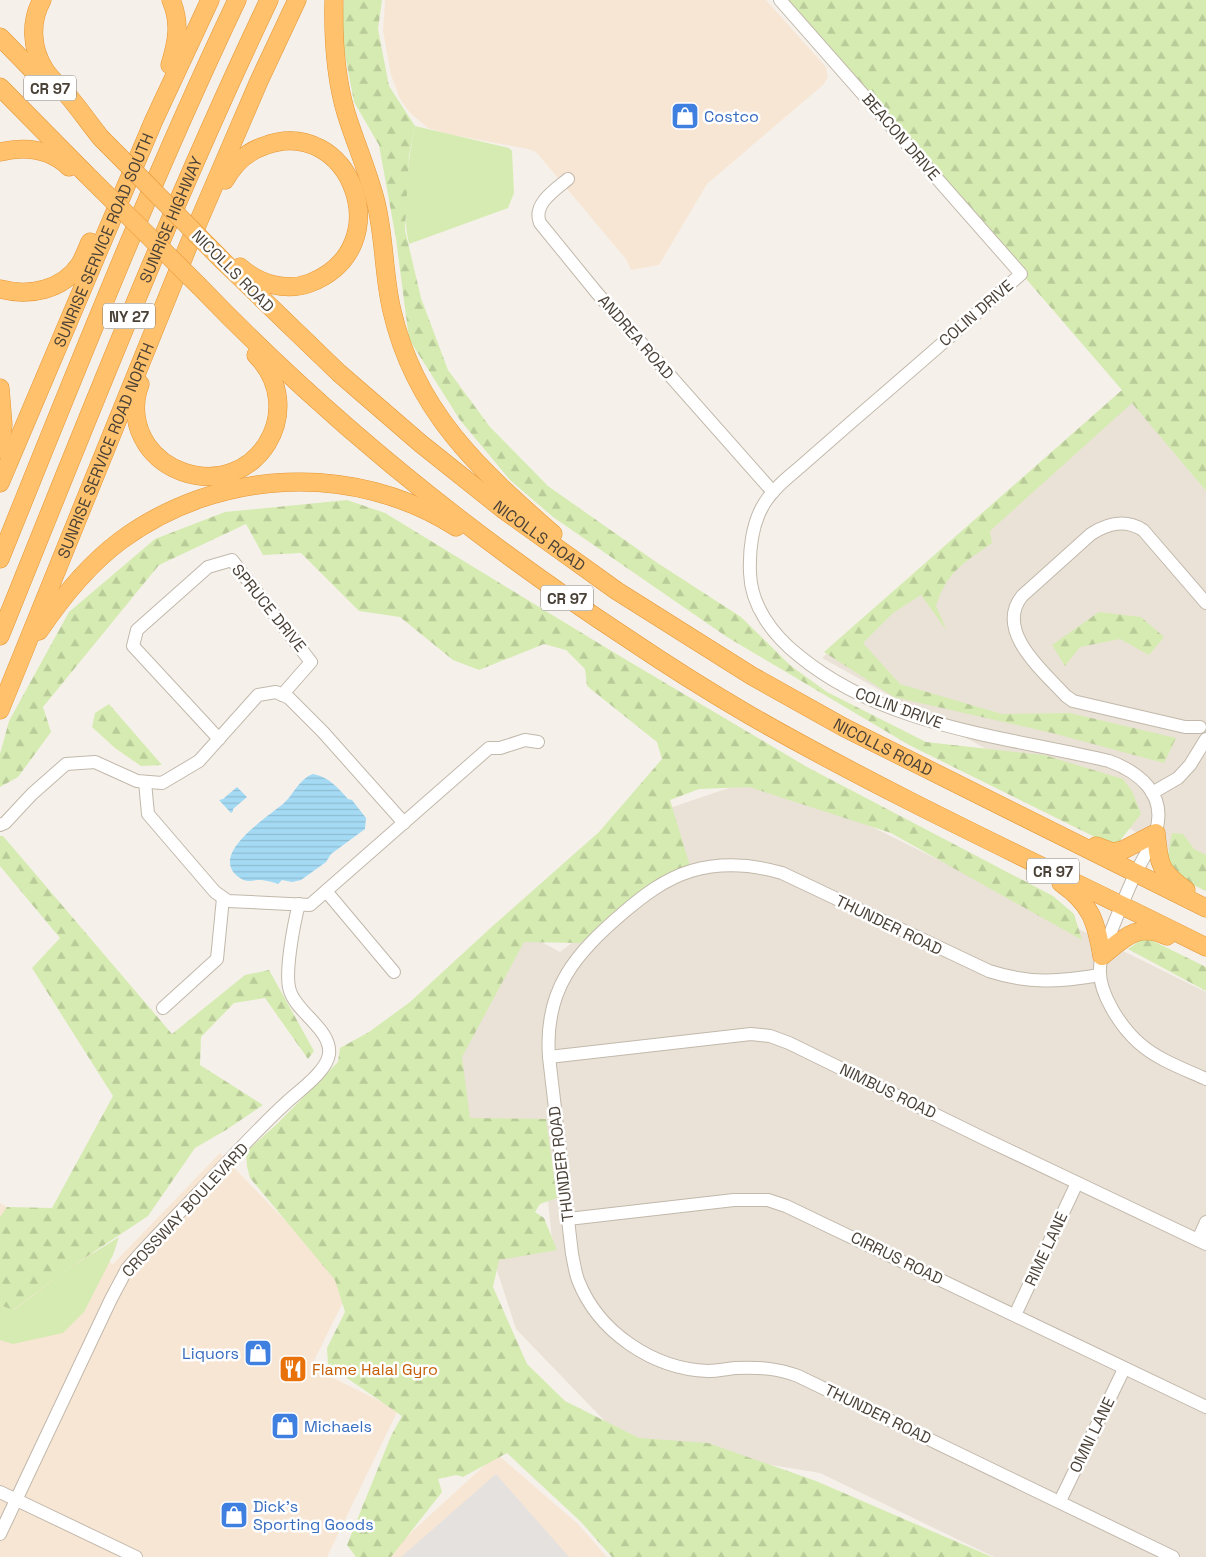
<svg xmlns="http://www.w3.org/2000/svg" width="1206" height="1557" font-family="'Space Grotesk',sans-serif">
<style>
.residential{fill:#eae2d7}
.commercial{fill:#f8e6d5}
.green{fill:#d6ebb1}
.forest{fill:url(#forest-firs)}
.parking{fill:#e4e1de}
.water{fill:url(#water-rules)}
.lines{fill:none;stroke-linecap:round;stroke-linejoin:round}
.minor-casing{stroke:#c2b8ab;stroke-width:14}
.highway-casing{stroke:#e59534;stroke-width:19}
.minor{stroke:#fff;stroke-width:12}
.highway{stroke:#ffc16b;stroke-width:18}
.highway-bridge-casing{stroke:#e59534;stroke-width:19;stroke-linecap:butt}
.highway-bridge{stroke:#ffc16b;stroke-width:18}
.labels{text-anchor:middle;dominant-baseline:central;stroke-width:5;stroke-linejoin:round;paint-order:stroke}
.shield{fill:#fff;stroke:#807a73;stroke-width:1}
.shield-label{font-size:15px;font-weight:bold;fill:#4a4137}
.shop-label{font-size:16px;fill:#366cbe;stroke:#fff;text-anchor:start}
.street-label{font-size:16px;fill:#4a4137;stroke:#fff}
.food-label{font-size:16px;fill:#c56008;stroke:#fff;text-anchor:start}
</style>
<defs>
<pattern id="forest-firs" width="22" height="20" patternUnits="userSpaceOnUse" patternTransform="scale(1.25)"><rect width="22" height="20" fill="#d6ebb1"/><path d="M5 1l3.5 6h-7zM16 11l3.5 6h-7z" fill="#b9cb99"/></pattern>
<pattern id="water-rules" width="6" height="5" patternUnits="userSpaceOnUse" patternTransform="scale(1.25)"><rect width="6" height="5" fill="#a4daf4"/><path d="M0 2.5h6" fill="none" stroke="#8fbcd2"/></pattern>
</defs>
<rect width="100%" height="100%" fill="#f5f1ea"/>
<g class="residential">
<path d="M1125 394 1206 491V871L822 658Z"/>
<path d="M767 775 1206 992V1557H994L820 1473 624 1441 516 1329 491 1252 552 1241 540 1119 455 1126 458 1012 518 929 560 952 682 859 661 811Z"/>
</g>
<g class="commercial">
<path d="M385 0H766L826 67 828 77 823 85 707 184 659 265 631 270 626 259 536 152 528 149 448 134 428 128 410 113 400 99 391 75 383 31Z"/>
<path d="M220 1153 350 1288 311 1367 398 1410 327 1557H0V1203L113 1264Z"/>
<path d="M497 1454 578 1524 607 1557H384Z"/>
</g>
<g class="green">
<path d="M415 126 509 148 512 151 514 193 508 208 409 244C401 211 408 160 415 126Z"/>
<path d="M119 1237 113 1255 84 1312 63 1333 13 1344 0 1340V1305L14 1310 65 1271Z"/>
</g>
<g class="forest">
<path d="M344 0H382L378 29 389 86 415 126 409 156 405 230 421 298 448 370 490 427 548 486 656 562 741 617 791 666 827 692 926 742 1044 755 1123 779 1132 791 1141 814 1119 842H1105L909 745 727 637 553 517 510 480 460 420 409 339 396 239 379 145 354 102 341 33Z"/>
<path d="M785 0H1206V491L1132 403 990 531 992 543C964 563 947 571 936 606L947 631 921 595 893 613 863 643 900 684 1002 714 1070 713 1176 738 1164 763 1052 733 894 697 824 652 1122 390Z"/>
<path d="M347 500 385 513 618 655 807 767 1053 896 1074 914 1082 940 891 833 749 787 699 789 670 800 690 866 671 875 580 943 524 942 462 1057 470 1118 546 1119 557 1198 540 1204 535 1212 544 1218 557 1250 499 1260 493 1287 527 1364 565 1401 639 1438 708 1443 816 1481 992 1557H612L581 1522 507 1453 463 1477 456 1475 438 1479 442 1492 391 1557H356L347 1545 391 1436 402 1416 328 1365 327 1348 345 1312 335 1280 250 1178 247 1166 246 1152 278 1123 338 1062 340 1048 369 1032 410 1002 496 923 599 832 662 759 657 742 587 686 585 669 566 650 544 644 479 670 453 660 400 617 359 611 301 553 263 555 246 524 159 565 43 707 51 732 18 777 0 787V754L9 721 69 612 155 539 225 512Z"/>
<path d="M1099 612 1141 617 1164 637 1149 655 1120 639 1080 647 1065 666 1052 645Z"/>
<path d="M109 704 162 765 141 766 115 748 92 727 95 713Z"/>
<path d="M1172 833 1183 834 1194 849 1206 855V891L1187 882 1167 860Z"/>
<path d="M0 836H3L172 1034 245 975 269 970 314 1051 308 1059 265 998 234 1003 201 1037 200 1065 263 1105 226 1130 195 1148 148 1216 65 1271 13 1310 0 1305V1217L7 1207 52 1208 113 1096 32 968 60 938 0 866Z"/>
<path d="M1145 937 1206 967V991L1128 949Z"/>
</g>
<path class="parking" d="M496 1474 569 1557H401Z"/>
<g class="water">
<path d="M313 774C329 777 337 787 348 799L352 800 366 818 365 829 331 854 326 862 301 880 292 882 282 880 278 884C273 882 264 880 259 880 252 880 247 883 240 878 206 855 268 817 284 803 294 794 299 779 313 774Z"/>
<path d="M237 787 247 797 233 809V811L231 813 219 800 223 799Z"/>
</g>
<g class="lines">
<defs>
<g id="minor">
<path d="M780 0 1021 274C964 325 906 375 848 425 832 439 816 453 800 467 787 478 773 489 764 504 752 523 749 551 750 573 751 606 773 635 798 655 885 727 1003 736 1109 761 1139 772 1167 794 1156 831 1152 845 1143 859 1136 872 1126 894 1117 916 1108 939 1105 948 1100 957 1100 968 1098 993 1121 1027 1139 1043 1158 1060 1184 1069 1206 1079"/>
<path d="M568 179C556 189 532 204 540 223L597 293 773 492"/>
<path d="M1200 727H1185L1073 701 1066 696C1044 672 994 631 1022 596L1091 534C1108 523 1125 519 1143 530L1206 603"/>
<path d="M219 739 133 646 137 630 208 567 232 560 311 662 282 695"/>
<path d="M145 782 148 814 215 892 228 901 310 905 489 748H500L525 740 538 742"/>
<path d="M1152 793 1178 778 1190 765 1206 739"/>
<path d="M0 825 5 823 32 794 66 764 95 762 137 781 162 783 199 761 258 695 276 692 289 698 323 732 404 823"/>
<path d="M326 891 394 972"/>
<path d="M1100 975C1059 982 1029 984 989 971L782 873C751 864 722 862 691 871 665 879 644 895 624 912 575 954 544 989 549 1057L572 1254C574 1263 575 1272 578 1280 598 1332 653 1369 708 1371 717 1371 726 1369 735 1368 759 1367 776 1368 798 1376L1173 1557"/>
<path d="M163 1008 217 959 223 898"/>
<path d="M549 1057 751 1034 770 1036 789 1043 985 1139 1206 1244"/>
<path d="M568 1219 734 1200H768L786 1206 1206 1407"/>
<path d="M1198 1240 1206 1222"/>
<path d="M1015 1315 1077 1183"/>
<path d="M0 1492 136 1557"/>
<path d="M1060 1501 1124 1369"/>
<path d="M0 1534 111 1299 127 1269C149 1242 176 1217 200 1191 229 1161 256 1130 287 1102 300 1090 327 1071 329 1054 332 1030 297 1013 290 991 284 974 294 923 299 904"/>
</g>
<g id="highway">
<path d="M42 0C30 21 31 49 45 70 50 78 58 85 65 92 78 107 89 123 101 138"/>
<path d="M334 0C333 38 335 76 346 113 355 142 367 169 375 199 385 236 383 274 392 311 415 411 479 469 553 534"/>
<path d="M0 37 45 83"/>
<path d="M170 65C177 42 181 23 171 0"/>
<path d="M0 87 86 174"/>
<path d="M0 152C25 146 50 149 69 167"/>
<path d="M225 180C234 164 246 152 264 146 349 113 402 247 310 283 286 292 259 284 240 267"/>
<path id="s1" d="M224 262 339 373 420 443 504 510 617 591 752 676 845 728 1206 908"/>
<path d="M200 287C328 420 473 537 627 638 667 665 708 691 751 716 898 800 1054 871 1206 947"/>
<path d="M0 289C29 297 63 290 80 264 84 257 87 249 90 242"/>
<path d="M140 384C132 405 135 427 147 445 156 458 169 467 183 472 256 497 310 410 256 355"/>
<path d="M0 388 3 425 0 449"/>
<path id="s2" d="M0 483 154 120 210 0"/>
<path d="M0 559C76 371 150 183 237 0"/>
<path d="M39 631C62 597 88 565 120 541 218 468 354 462 456 527"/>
<path id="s3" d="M0 636C86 423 170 208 269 0"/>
<path id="s4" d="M0 710 191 239 259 81 297 0"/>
<path d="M1096 846 1112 852 1123 850 1156 833C1159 864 1159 871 1186 890"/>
<path d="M1061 883C1091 904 1096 921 1102 956"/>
<path d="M1102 956C1124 938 1138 922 1167 936"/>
</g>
</defs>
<use href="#minor" class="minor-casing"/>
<use href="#highway" class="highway-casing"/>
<use href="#minor" class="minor"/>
<use href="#highway" class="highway"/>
<defs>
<g id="highway-bridge">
<path d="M101 138 224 262"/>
<path d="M86 174 200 287"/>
</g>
</defs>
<use href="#highway-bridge" class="highway-bridge-casing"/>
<use href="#highway-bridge" class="highway-bridge"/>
</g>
<defs>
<symbol id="shop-square" viewBox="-11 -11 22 22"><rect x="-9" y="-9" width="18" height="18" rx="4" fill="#3f7fe0" stroke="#fff"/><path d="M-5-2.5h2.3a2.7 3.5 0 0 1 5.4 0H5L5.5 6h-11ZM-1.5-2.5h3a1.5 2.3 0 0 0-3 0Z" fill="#fff"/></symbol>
<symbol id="restaurant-square" viewBox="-11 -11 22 22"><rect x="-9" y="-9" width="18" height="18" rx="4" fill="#e8710a" stroke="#fff"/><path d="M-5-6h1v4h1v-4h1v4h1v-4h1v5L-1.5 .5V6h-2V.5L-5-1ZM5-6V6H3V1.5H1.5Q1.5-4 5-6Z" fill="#fff"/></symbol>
</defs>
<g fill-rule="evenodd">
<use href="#shop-square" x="669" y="100" width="32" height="32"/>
<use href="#shop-square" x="242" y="1337" width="32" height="32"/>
<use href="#restaurant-square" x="277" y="1353" width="32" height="32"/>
<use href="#shop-square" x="269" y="1410" width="32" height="32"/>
<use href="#shop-square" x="218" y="1499" width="32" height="32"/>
</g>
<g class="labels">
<g class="shield">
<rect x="24" y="75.5" width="52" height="25" rx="4"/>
<rect x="103" y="303.5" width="52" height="25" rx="4"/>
<rect x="541" y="585.5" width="52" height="25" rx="4"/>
<rect x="1027" y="858.5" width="52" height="25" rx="4"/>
</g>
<g class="shield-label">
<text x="50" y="88">CR 97</text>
<text x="129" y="316">NY 27</text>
<text x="567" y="598">CR 97</text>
<text x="1053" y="871">CR 97</text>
</g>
<g class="shop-label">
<text x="704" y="116">Costco</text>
<text x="239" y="1353" text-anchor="end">Liquors</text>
<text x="304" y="1426">Michaels</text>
<text x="253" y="1506">Dick's<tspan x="253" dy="18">Sporting Goods</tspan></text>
</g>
<g class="street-label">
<text transform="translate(901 137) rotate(49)">BEACON DRIVE</text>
<text stroke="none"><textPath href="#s3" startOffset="450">SUNRISE HIGHWAY</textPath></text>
<text stroke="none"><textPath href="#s2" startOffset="264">SUNRISE SERVICE ROAD SOUTH</textPath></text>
<text transform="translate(233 271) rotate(45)">NICOLLS ROAD</text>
<text transform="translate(976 313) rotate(-41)">COLIN DRIVE</text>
<text transform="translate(636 337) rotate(49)">ANDREA ROAD</text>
<text stroke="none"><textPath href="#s4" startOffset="280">SUNRISE SERVICE ROAD NORTH</textPath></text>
<text stroke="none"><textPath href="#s1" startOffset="418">NICOLLS ROAD</textPath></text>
<text transform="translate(269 608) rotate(51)">SPRUCE DRIVE</text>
<text transform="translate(899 708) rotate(20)">COLIN DRIVE</text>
<text stroke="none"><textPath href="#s1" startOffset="822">NICOLLS ROAD</textPath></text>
<text transform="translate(889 925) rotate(26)">THUNDER ROAD</text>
<text transform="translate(888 1091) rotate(26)">NIMBUS ROAD</text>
<text transform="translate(561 1164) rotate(-97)">THUNDER ROAD</text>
<text transform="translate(185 1210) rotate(-47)">CROSSWAY BOULEVARD</text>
<text transform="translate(1046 1249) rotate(-65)">RIME LANE</text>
<text transform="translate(897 1258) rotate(26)">CIRRUS ROAD</text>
<text transform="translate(878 1414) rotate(26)">THUNDER ROAD</text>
<text transform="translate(1092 1435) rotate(-64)">OMNI LANE</text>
</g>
<g class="food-label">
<text x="312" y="1369">Flame Halal Gyro</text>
</g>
</g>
</svg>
